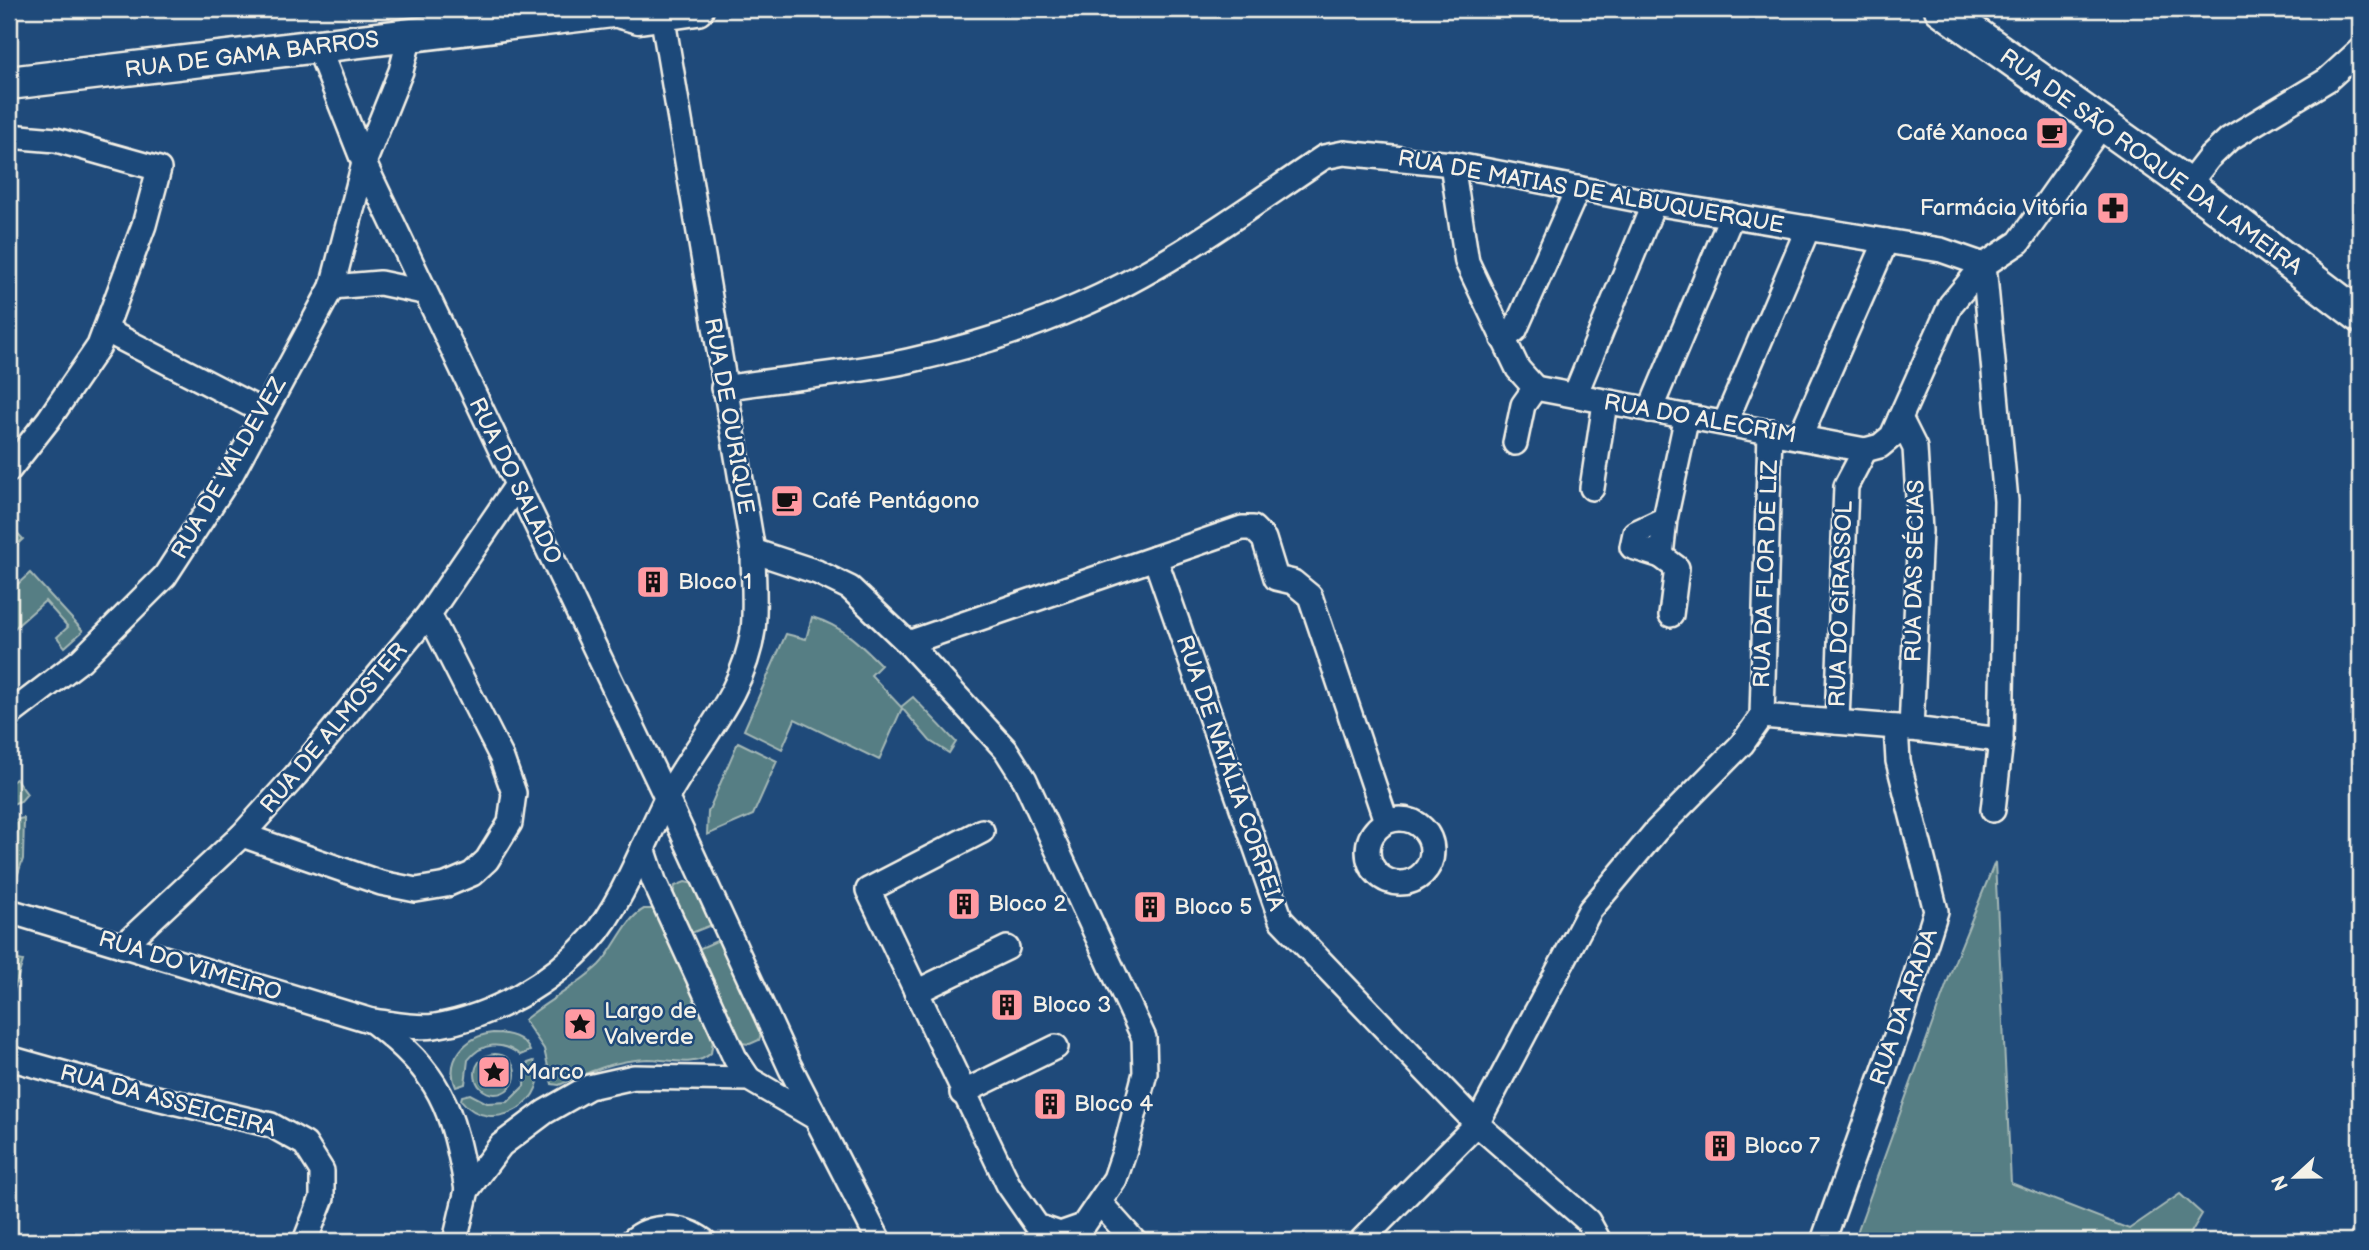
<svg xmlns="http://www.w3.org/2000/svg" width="2369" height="1250" font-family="'Balsamiq Sans',sans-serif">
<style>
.green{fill:#567e84;stroke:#a5b8b6;stroke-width:2}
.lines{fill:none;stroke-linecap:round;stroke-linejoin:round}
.minor-casing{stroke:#f4f1e8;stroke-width:28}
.secondary-casing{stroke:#f4f1e8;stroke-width:37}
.minor{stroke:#1f4a7a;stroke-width:23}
.secondary{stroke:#1f4a7a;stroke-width:32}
.labels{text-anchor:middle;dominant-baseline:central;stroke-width:5;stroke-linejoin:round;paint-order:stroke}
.street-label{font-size:23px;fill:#f4f1e8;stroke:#1f4a7a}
.poi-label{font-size:23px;fill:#f4f1e8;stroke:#1f4a7a;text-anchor:start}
</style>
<rect width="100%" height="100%" fill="#1f4a7a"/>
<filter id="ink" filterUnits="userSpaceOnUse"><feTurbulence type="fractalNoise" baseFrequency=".0143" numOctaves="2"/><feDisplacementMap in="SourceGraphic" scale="14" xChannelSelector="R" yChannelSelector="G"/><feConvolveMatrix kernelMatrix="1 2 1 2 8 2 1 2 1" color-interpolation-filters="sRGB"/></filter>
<g filter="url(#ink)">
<g class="green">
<path d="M9 524 23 539 9 552Z"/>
<path d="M30 573 83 631 65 647 57 637 68 627 45 601 9 633V592Z"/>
<path d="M812 617C842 626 859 643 881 665L871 675 901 707 913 697 956 742 949 753 930 741 902 708 879 760 795 719 782 749 744 730 786 634 806 639Z"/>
<path d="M738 742 777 761 753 815 707 835 708 812Z"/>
<path d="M16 779 27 794 21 801 9 805V784Z"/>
<path d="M24 818 23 859 11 894 9 865 13 861 9 821Z"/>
<path d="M1995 862 2011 1183 2129 1229 2180 1194 2202 1214 2186 1241H1854L1956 958Z"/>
<path d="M685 882 694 884 714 924 689 934 673 895 675 886Z"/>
<path d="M644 909H653L657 915 713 1040 711 1053C697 1068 667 1059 648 1059 615 1060 589 1072 559 1085L552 1084 544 1049 524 1020C548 1000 576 987 599 965 615 949 624 920 644 909Z"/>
<path d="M721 939 762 1031 759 1040 750 1044 740 1043 696 950Z"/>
<path d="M9 958 23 961 9 1005Z"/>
<path d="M493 1033C508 1033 524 1036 530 1051L520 1055C502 1041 482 1042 468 1060L465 1084 456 1087C444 1060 466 1036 493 1033Z"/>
<circle cx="495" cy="1074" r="20"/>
<path d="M534 1061C556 1097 492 1140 461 1100L462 1096 470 1094 487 1103 508 1102 524 1086 525 1064Z"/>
</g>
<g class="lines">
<defs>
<g id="minor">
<path d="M318 47 364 163 401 71 410 36"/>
<path d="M9 136 56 140 159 169 144 225 99 346 49 419 9 470"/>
<path d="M364 163 667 799 790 1067 879 1241"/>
<path d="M1452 164 1467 262 1518 369 1535 388"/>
<path d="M2188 185 2209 158 2229 139 2327 80 2360 50"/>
<path d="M332 287 380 283 423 292"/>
<path d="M105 330 264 412"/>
<path d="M1503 339 1515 330 1578 188"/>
<path d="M723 388C784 378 847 374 908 361 966 348 1025 330 1079 306 1166 269 1246 209 1324 157L1344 153 1452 164 1654 203 1941 250 1984 265 2019 242 2103 123"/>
<path d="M1535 388 1865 450 1880 446 1892 436 1951 304 1984 265"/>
<path d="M1575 395 1654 203"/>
<path d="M1650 410 1732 215"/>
<path d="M1900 418 1915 448 1920 531 1911 729"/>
<path d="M1725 423 1808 228"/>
<path d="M1800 437 1886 241"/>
<path d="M1515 443 1523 405 1535 388"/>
<path d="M1592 488 1605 403"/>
<path d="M1665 519 1635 533 1632 547 1661 556 1665 519 1687 416"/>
<path d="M753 551 817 572 850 588 908 643 1006 750 1025 780 1144 1038 1145 1073 1125 1150 1115 1179 1083 1226 1060 1234 1037 1226 1008 1184 868 890 982 831"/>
<path d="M1661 556 1677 568 1671 615"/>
<path d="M1155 558 1242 528H1253L1264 539 1276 578 1293 582 1310 596 1386 821"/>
<path d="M908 643 1155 558 1281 920 1477 1124 1588 1221 1599 1241"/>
<path d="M9 715 81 660 165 576 232 473 332 287 364 163"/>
<path d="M1762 716 1896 727 2001 740 2006 501 1984 265"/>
<path d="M1762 716 1770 431"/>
<path d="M1837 722 1846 486 1865 450"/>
<path d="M1993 810 2001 740"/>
<circle cx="1400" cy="851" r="32"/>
<path d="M242 835 381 883 416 890 446 885 472 874 487 860 510 823 514 793 501 756 429 614"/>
<path d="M643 848 654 881 735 1058 749 1079"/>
<path d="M9 911 372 1021C391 1023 416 1029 435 1026 493 1017 551 983 590 940 621 906 645 841 666 799 696 743 744 696 753 630 756 605 753 576 753 551L662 14"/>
<path d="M123 946 242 835 296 775 429 614 517 485"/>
<path d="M916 992 1007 948"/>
<path d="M372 1021C441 1074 452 1106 467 1190"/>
<path d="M9 1058 127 1091 271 1125 305 1144 322 1171V1198L305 1241"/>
<path d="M962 1093 1056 1047"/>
<path d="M1100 1203 1134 1241"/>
<path d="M455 1241 467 1190 501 1145 545 1112 589 1087 634 1077 749 1079 816 1118"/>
<path d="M632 1241C652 1223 683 1225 704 1241"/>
<path d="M1361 1241 1477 1124 1590 910 1656 831 1742 744 1762 716"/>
<path d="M1823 1241 1899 1028 1936 911 1898 761 1896 727"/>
</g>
<g id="secondary">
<path d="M1941 9 2188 185 2360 316"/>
<path d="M621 12 639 17 697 9"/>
<path d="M9 83 629 9"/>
</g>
</defs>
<use href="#minor" class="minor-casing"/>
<use href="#secondary" class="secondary-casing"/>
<use href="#minor" class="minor"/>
<use href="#secondary" class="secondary"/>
</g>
</g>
<defs>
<symbol id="cafe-square" viewBox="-11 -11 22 22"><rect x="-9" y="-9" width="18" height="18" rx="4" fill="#ff9aa2" stroke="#1f4a7a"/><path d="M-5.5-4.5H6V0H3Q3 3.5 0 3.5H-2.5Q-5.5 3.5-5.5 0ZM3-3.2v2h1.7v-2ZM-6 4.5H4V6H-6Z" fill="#111"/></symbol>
<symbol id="pharmacy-square" viewBox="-11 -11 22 22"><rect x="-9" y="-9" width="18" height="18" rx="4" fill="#ff9aa2" stroke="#1f4a7a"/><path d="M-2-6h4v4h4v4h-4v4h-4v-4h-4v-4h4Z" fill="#111"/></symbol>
<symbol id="building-square" viewBox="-11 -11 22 22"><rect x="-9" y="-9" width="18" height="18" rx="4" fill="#ff9aa2" stroke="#1f4a7a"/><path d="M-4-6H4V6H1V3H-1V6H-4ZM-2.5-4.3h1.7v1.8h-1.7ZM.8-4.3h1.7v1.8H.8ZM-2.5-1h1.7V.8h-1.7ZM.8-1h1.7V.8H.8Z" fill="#111"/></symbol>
<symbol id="sight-square" viewBox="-11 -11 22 22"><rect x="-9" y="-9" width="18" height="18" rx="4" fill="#ff9aa2" stroke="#1f4a7a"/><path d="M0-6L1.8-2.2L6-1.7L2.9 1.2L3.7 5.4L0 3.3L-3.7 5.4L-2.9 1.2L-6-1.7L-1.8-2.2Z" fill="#111"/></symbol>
</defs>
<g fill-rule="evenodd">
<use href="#cafe-square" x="2033" y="114" width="38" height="38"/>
<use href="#pharmacy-square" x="2094" y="189" width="38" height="38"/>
<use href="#cafe-square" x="768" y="482" width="38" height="38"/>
<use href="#building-square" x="634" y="563" width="38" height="38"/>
<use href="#building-square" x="945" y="885" width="38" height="38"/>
<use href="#building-square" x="1131" y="888" width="38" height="38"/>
<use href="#building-square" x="988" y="986" width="38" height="38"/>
<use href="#sight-square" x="561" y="1005" width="38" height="38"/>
<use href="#sight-square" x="475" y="1053" width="38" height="38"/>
<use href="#building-square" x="1031" y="1085" width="38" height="38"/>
<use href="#building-square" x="1701" y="1127" width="38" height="38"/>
</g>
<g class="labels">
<g class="street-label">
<text transform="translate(252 55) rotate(-7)">RUA DE GAMA BARROS</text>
<text transform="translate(2151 162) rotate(36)">RUA DE SÃO ROQUE DA LAMEIRA</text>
<text transform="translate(1591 192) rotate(10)">RUA DE MATIAS DE ALBUQUERQUE</text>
<text transform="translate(729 416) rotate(80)">RUA DE OURIQUE</text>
<text transform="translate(1700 419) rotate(10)">RUA DO ALECRIM</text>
<text transform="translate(229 468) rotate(-60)">RUA DE VALDEVEZ</text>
<text transform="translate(515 481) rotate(64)">RUA DO SALADO</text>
<text transform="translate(1915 571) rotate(-89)">RUA DAS SÉCIAS</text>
<text transform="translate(1766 574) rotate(-88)">RUA DA FLOR DE LIZ</text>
<text transform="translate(1841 604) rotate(-88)">RUA DO GIRASSOL</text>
<text transform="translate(334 728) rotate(-50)">RUA DE ALMOSTER</text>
<text transform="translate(1230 773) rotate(71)">RUA DE NATÁLIA CORREIA</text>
<text transform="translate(190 966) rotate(17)">RUA DO VIMEIRO</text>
<text transform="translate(1904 1007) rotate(-71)">RUA DA ARADA</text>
<text transform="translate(168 1101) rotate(15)">RUA DA ASSEICEIRA</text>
</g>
<g class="poi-label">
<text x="2028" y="133" text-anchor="end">Café Xanoca</text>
<text x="2088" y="208" text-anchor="end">Farmácia Vitória</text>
<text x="812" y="501">Café Pentágono</text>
<text x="678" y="582">Bloco 1</text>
<text x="988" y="904">Bloco 2</text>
<text x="1174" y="907">Bloco 5</text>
<text x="1032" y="1005">Bloco 3</text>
<text x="604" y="1011">Largo de<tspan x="604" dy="26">Valverde</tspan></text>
<text x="518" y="1072">Marco</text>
<text x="1074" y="1104">Bloco 4</text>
<text x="1744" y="1146">Bloco 7</text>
</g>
</g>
<rect width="2369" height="1250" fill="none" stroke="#1f4a7a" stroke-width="35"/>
<rect x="18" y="18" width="2334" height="1215" fill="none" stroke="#f4f1e8" stroke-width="2.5" filter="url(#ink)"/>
<g transform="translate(2295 1177) rotate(248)" stroke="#1f4a7a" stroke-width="5" paint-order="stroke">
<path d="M0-5L12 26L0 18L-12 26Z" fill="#f4f1e8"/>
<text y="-10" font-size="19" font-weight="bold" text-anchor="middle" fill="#f4f1e8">N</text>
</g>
</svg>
